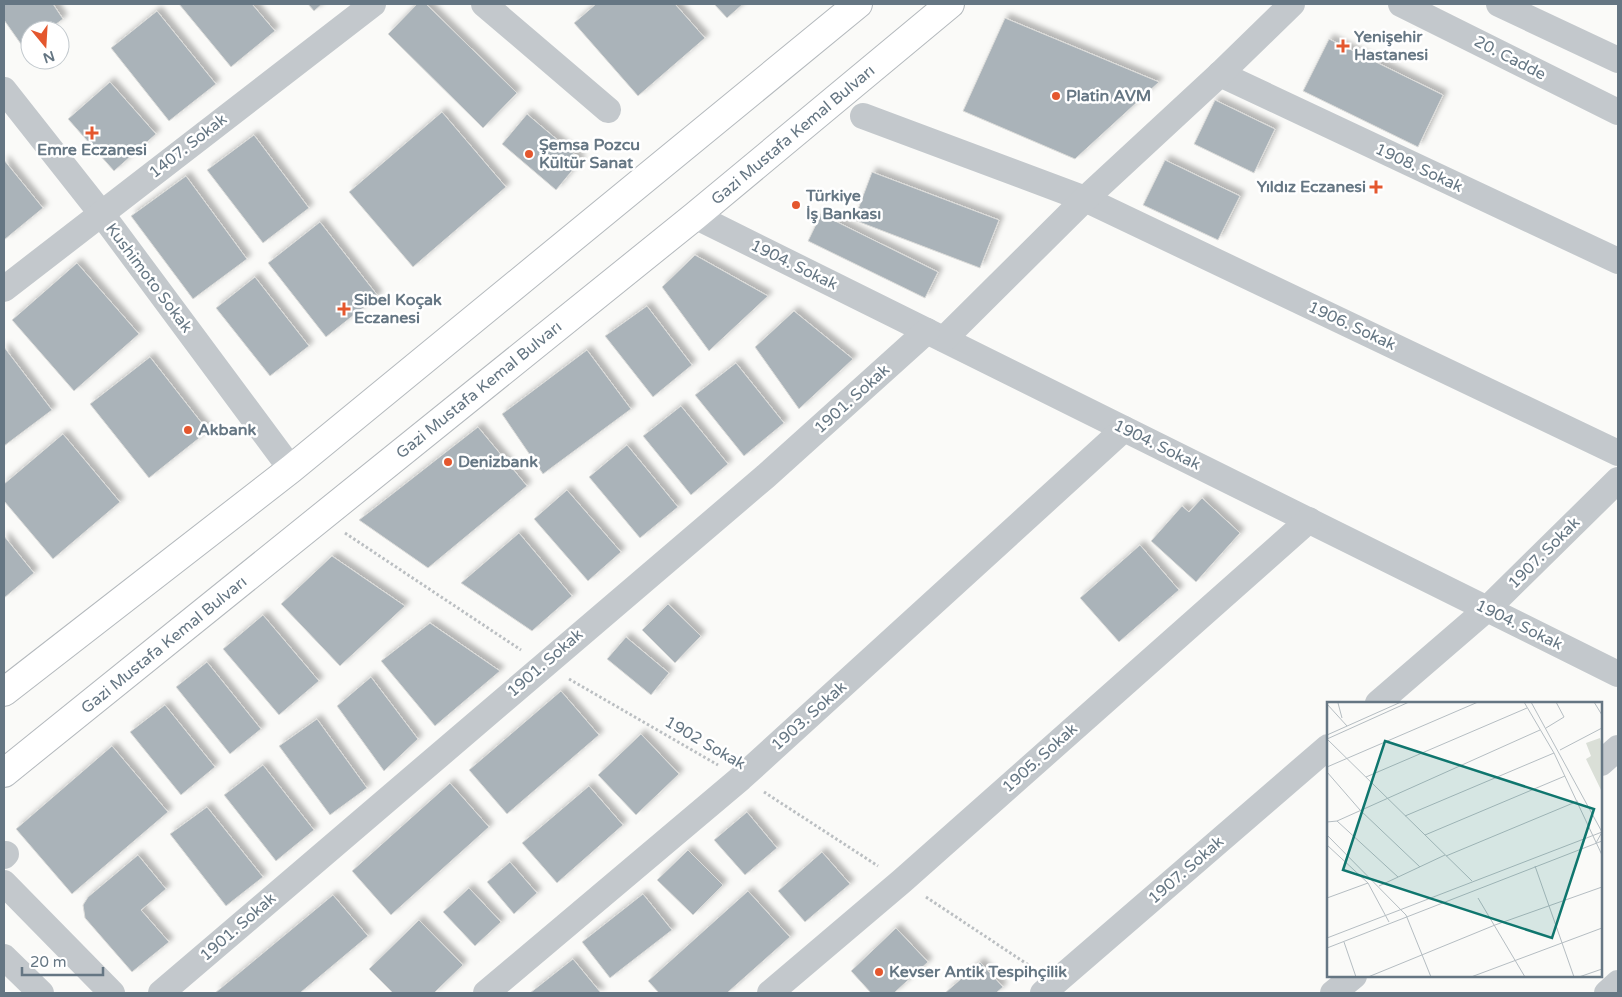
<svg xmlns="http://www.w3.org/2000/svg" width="1622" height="997" font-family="'Varela Round',sans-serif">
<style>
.building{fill:#aab3b9;stroke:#dcdcda;filter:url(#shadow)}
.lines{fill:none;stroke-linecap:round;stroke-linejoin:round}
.highway-casing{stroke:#b4b9bd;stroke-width:30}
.path{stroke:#bbbfc2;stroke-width:3;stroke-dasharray:2.5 2.5;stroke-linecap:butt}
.minor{stroke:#c3c8cc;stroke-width:26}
.highway{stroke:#fff;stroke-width:28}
.poi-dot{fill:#e4572e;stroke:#fff;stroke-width:2}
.labels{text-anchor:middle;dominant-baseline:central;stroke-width:5;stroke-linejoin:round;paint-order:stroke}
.poi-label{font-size:16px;font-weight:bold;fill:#657683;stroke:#fff;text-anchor:start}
.street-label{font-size:16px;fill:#657683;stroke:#fff}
.inset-road{fill:none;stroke:#b5bdc2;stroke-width:1}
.view{fill:#0f766e;fill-opacity:0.15;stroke:#0f766e;stroke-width:2.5}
.inset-edge{fill:none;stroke:#657683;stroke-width:2.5}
</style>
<defs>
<filter id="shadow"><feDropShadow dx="4.5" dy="-4.5" stdDeviation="2.5" flood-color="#0004"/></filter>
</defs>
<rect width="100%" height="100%" fill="#fafaf8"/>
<g class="building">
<path d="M4 4H53L63 19 48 30H30V42L23 47 4 20Z"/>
<path d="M179 4H252L275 31 231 67Z"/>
<path d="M308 4H322L314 11Z"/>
<path d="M417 4H426L517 93 483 128 388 34Z"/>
<path d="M596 4H675L705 38 638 96 574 23Z"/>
<path d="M714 4H743L727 18Z"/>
<path d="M157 11 216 84 169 121 111 48Z"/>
<path d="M1005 18 1159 82 1075 159 963 111Z"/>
<path d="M1329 39 1443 95 1418 147 1303 91Z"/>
<path d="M110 82 156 134 114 171 68 119Z"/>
<path d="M1215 100 1275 129 1254 173 1194 144Z"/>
<path d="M442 112 506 187 413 267 349 192Z"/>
<path d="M527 114 581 160 556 190 502 144Z"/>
<path d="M254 135 309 208 263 243 207 170Z"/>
<path d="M4 160 43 208 4 240Z"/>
<path d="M1165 160 1240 196 1218 240 1143 205Z"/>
<path d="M872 172 999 220 980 268 854 220Z"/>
<path d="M186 176 247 259 193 299 131 216Z"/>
<path d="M821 214 938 272 925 298 808 241Z"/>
<path d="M320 222 378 296 326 337 268 263Z"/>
<path d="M695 255 768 296 709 351 662 287Z"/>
<path d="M77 263 139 334 74 391 12 320Z"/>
<path d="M255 277 309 346 270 376 216 308Z"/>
<path d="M647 306 692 365 653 397 605 336Z"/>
<path d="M794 311 853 359 799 409 755 347Z"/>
<path d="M4 347 52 410 4 446Z"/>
<path d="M587 350 631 409 543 474 502 414Z"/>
<path d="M150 357 208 431 149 478 90 404Z"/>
<path d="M736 363 784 423 744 456 695 395Z"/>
<path d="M681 406 728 464 691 495 643 436Z"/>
<path d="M478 427 527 486 428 568 359 520Z"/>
<path d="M63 434 120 502 53 559 4 501V484Z"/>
<path d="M627 445 678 507 640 538 589 477Z"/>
<path d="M567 490 621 552 588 581 534 519Z"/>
<path d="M1202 498 1240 533 1196 582 1151 541 1182 506 1189 512Z"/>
<path d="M519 533 572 596 532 631 461 583Z"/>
<path d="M4 536 34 573 4 598Z"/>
<path d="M1140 545 1179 590 1119 642 1080 598Z"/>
<path d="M332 556 405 606 340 666 281 604Z"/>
<path d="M668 604 701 636 675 663 642 630Z"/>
<path d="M263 615 319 681 279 715 223 649Z"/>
<path d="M430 623 500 671 435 726 381 661Z"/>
<path d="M626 637 669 673 651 695 607 659Z"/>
<path d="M207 662 261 729 230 754 176 687Z"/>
<path d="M371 677 418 739 384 771 337 706Z"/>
<path d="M561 691 599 735 507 814 469 770Z"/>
<path d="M165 705 215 767 181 795 130 732Z"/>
<path d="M317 719 367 788 330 815 279 746Z"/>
<path d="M641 734 679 774 636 815 598 775Z"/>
<path d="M112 746 168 812 72 894 16 829Z"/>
<path d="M263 765 314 830 276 861 224 795Z"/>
<path d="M450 783 489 827 391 915 352 871Z"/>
<path d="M589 786 623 825 557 883 522 843Z"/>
<path d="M207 807 263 877 226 906 170 834Z"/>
<path d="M747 812 777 848 745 875 714 840Z"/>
<path d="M688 850 723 885 693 915 657 880Z"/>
<path d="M822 852 850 884 805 922 778 891Z"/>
<path d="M138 855 166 889 141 910 169 942 132 972 85 918 83 905 88 897Z"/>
<path d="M510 862 537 893 514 914 487 882Z"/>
<path d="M469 888 501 922 475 946 443 912Z"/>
<path d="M748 891 790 937 727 993H659L648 981Z"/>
<path d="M643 894 672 930 610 978 582 942Z"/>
<path d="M333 895 368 936 300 993H215Z"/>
<path d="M419 920 463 965 434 993H393L369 969Z"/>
<path d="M896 928 928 962 894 993H871L851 971Z"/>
<path d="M573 959 601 993H530Z"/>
<path d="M980 962 1003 987 996 993H945Z"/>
</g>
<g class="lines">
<defs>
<g id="highway">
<path d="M4 692 291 469 858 4"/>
<path d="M4 773 695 216 950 4"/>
</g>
</defs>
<use href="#highway" class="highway-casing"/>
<g class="path">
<path d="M345 533 521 650"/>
<path d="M569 679 718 765"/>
<path d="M764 792 878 866"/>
<path d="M926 897 1033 968"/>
</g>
<g class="minor">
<path d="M484 4 608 110"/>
<path d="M1401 4 1618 112"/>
<path d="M1499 4 1618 60"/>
<path d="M1220 74 1618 261"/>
<path d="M4 90 101 213 291 469"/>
<path d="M863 116 1085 199 1618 453"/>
<path d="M695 216 1618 674"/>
<path d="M4 289 373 4"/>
<path d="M944 339 1085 199 1220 74 1292 4"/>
<path d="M1378 703 1487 609 1618 480"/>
<path d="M1601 763 1618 748"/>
<path d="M4 856 6 854"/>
<path d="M4 883 112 993"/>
<path d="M4 957 41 993"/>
<path d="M161 993 766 476 927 331"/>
<path d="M486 993 741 778 1124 429"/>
<path d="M770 993 902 881 1309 520"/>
<path d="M1043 993 1328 747"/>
<path d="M1333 993 1354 976"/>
<path d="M1607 993 1618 983"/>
</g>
<use href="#highway" class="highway"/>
</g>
<g class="poi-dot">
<path d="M1340.5 38.5h5v5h5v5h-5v5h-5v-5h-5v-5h5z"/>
<circle cx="1056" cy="96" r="5"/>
<path d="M89.5 125.5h5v5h5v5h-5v5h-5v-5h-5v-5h5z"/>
<circle cx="529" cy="154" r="5"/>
<path d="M1373.5 179.5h5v5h5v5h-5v5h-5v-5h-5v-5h5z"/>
<circle cx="796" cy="205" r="5"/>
<path d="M341.5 301.5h5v5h5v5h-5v5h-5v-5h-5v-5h5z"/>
<circle cx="188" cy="430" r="5"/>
<circle cx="448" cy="462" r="5"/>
<circle cx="879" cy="972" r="5"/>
</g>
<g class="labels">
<g class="poi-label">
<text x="1354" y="37">Yenişehir<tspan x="1354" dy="18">Hastanesi</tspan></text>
<text x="1066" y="96">Platin AVM</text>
<text x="539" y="145">Şemsa Pozcu<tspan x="539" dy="18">Kültür Sanat</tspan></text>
<text x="92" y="150" text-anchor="middle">Emre Eczanesi</text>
<text x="1366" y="187" text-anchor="end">Yıldız Eczanesi</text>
<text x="806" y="196">Türkiye<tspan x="806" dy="18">İş Bankası</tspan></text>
<text x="354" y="300">Sibel Koçak<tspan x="354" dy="18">Eczanesi</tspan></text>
<text x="198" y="430">Akbank</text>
<text x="458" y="462">Denizbank</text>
<text x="889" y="972">Kevser Antik Tespihçilik</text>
</g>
<g class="street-label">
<text transform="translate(1510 58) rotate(27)">20. Cadde</text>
<text transform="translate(793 135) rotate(-40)">Gazi Mustafa Kemal Bulvarı</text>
<text transform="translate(188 146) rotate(-38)">1407. Sokak</text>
<text transform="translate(1419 168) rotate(25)">1908. Sokak</text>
<text transform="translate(794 265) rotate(26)">1904. Sokak</text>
<text transform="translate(149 278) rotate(53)">Kushimoto Sokak</text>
<text transform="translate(1352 326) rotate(25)">1906. Sokak</text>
<text transform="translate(479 390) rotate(-39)">Gazi Mustafa Kemal Bulvarı</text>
<text transform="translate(852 399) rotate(-42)">1901. Sokak</text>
<text transform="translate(1157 445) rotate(26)">1904. Sokak</text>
<text transform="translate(1544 553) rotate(-45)">1907. Sokak</text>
<text transform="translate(1519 625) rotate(26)">1904. Sokak</text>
<text transform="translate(164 645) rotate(-39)">Gazi Mustafa Kemal Bulvarı</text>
<text transform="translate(545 663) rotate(-41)">1901. Sokak</text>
<text transform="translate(809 716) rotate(-42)">1903. Sokak</text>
<text transform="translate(705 743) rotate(30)">1902 Sokak</text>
<text transform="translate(1040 758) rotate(-42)">1905. Sokak</text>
<text transform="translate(1186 870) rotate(-41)">1907. Sokak</text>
<text transform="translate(238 927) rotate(-41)">1901. Sokak</text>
</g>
</g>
<g transform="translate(1327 702)">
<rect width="275" height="275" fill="#fafaf8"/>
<path d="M273 36 275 43V90L259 57 264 54 259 41Z" fill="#dadfd7"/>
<path class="inset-road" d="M197 0 227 51 275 153M204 0 275 130 269 141M267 0 275 13M11 1 15 16M0 2 20 24M219 26 237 15 229 0M0 33 74 0M0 37 145 179M0 37 82 0M233 48 275 26M0 65 151 0M0 70 33 108 93 165M39 75 200 6M78 114 227 51M10 119 71 175M0 120 10 119 213 28M0 133 79 213 104 275M98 133 238 74M0 143 41 181 62 220M119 154 251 99M208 164 247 275M52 184 118 153M0 196 41 181M151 196 198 275M0 236 275 130M17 240 29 275M0 246 275 139M41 275 168 223 275 185M144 275 275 226M252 275 275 267"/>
<path class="view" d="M58 39 267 107 225 236 16 168Z"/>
<rect width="275" height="275" class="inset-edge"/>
</g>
<rect width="1622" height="997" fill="none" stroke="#657683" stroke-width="10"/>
<g transform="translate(45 45) rotate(162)"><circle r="24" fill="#ffffff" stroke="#c1c8cd"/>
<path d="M0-4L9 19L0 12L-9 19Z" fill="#e4572e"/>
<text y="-8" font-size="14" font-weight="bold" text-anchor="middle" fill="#657683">N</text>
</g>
<path d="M22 967v8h81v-8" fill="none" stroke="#657683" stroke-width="2.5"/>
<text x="30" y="967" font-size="15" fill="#657683" stroke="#ffffff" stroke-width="4" paint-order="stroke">20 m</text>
</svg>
